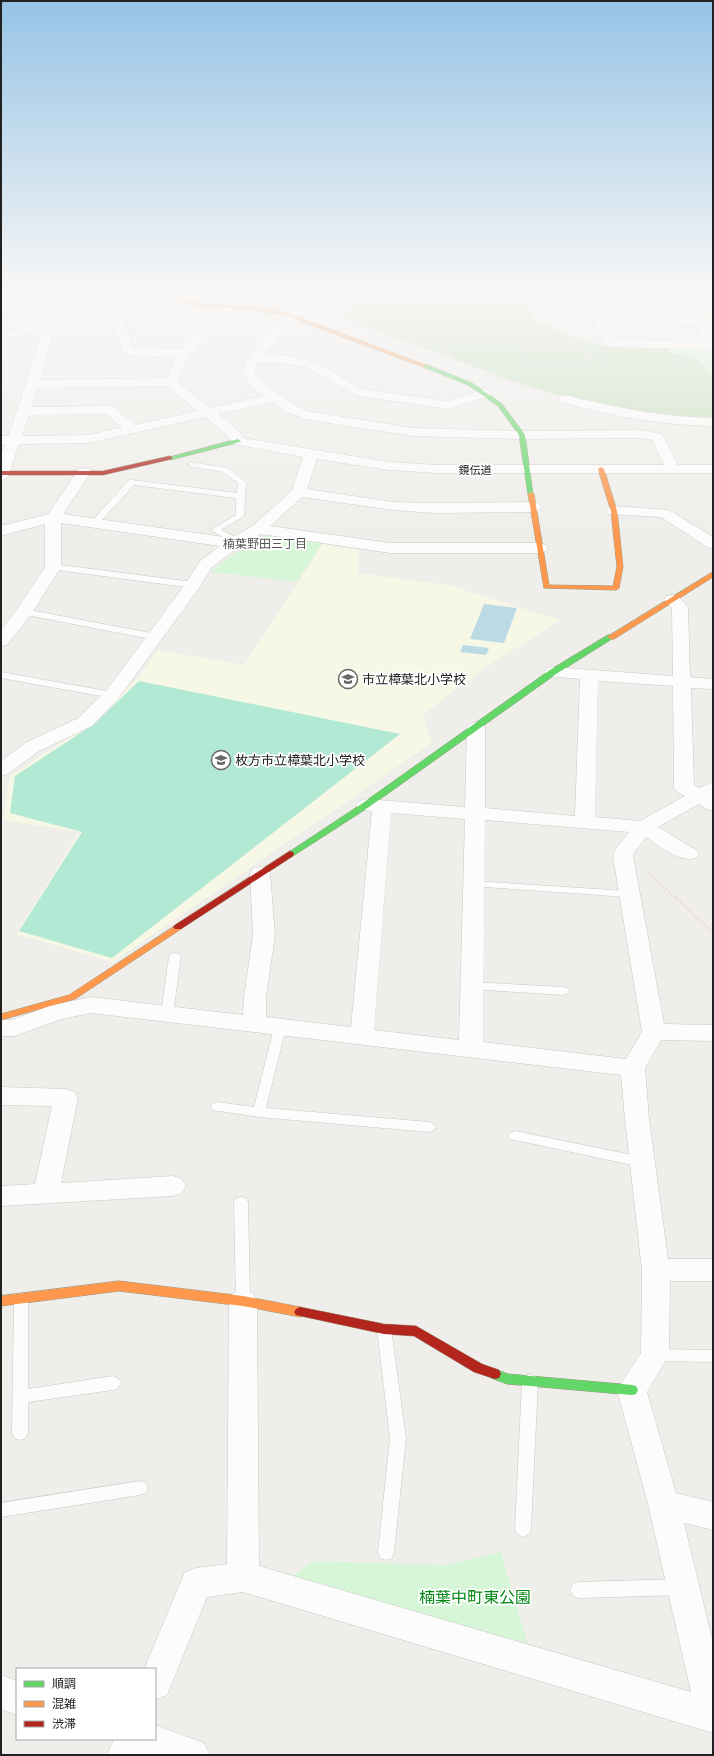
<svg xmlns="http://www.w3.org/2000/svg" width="714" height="1756" font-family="'Exo 2','Noto Sans JP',sans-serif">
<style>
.education{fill:#f7f7e6}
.forest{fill:#c8dfbd}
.park{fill:#d7f6d8}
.pitch{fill:#b2e9d4}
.water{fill:#bbdae4}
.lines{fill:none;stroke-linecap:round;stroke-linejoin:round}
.lane-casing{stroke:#c8c8c6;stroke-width:1}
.street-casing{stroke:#c8c8c6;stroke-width:1}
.fast-casing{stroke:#979a80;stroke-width:1}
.slow-casing{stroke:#979a80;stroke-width:1}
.jam-casing{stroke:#979a80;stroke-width:1}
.path-far1{stroke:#ecddda;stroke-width:1.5;stroke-dasharray:1 1;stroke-linecap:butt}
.path{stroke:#ecddda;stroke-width:2.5;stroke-dasharray:2 2;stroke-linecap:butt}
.lane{fill:#fdfcfc;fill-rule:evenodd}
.street{fill:#fdfcfc;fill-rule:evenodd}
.fast{fill:#63d668;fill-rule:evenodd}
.slow{fill:#ff974d;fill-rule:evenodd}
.jam{fill:#b3261e;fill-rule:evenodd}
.labels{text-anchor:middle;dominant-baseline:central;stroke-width:3.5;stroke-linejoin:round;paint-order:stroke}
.far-street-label{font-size:11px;fill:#212121;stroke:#fff}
.far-neighbourhood-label{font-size:12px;fill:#545454;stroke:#fff}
.poi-label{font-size:13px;fill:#212121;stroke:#fff;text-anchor:start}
.near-park-label{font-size:16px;fill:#058916;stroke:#fff}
</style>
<rect width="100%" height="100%" fill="#efeeea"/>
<g class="education">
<path d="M695 293H713V332Z"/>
<path d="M323 544 358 550V573L448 585 560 620 488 666 423 714 432 743 113 962 16 934 80 832 3 820 10 776 90 724 139 677 158 650 244 665Z"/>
</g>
<path class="forest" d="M375 293H461L531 296 532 318 573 337 604 346 697 349 709 352 713 356V422L692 421 564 397 502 377 364 326 348 317C352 295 355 298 375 293Z"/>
<g class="park">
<path d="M670 349C681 349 708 347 713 358 714 363 713 372 713 378L698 358 674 354 668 351Z"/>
<path d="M263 535 323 543 297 582 211 572 253 539Z"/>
<path d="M501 1552 529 1649 286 1580 314 1561 446 1565Z"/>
</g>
<path class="pitch" d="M139 681 400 734 112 958 19 931 82 832 10 813 15 776 94 724Z"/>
<g class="water">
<path d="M484 604 517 608 504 643 470 639Z"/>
<path d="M463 645 489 648 486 655 460 652Z"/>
</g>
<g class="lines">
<defs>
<g id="lane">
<path d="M189 462 228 468 246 482 244 516 221 530 239 539V543H233L211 530 236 515V498L134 485 97 525H91L90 523 129 480H132L237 493 238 483 223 472 189 466Z"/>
<path d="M53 564 193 582 197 585 193 588 50 569 49 567Z"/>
<path d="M24 609 156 634 160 637 156 640 21 614 20 612 21 610Z"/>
<path d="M1 672 112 692 117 695 112 698 1 678Z"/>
<path d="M474 881 628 891 634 894 628 897 470 886 468 884Z"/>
<path d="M175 953 179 954 181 957 173 1013 171 1016H163L161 1013 169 957 171 954Z"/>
<path d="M473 982 563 987 567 988 569 991 567 994 563 995 469 989 467 986 469 983Z"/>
<path d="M280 1024 284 1025 286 1028 266 1108 429 1122 434 1124 436 1127 434 1130 429 1132 259 1117 212 1110 211 1107 212 1104 217 1102 254 1107 274 1028 276 1025Z"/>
<path d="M515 1131 642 1157 647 1158 649 1162 647 1166 642 1167 510 1139 508 1136 510 1133Z"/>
<path d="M241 1197 246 1198 248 1202 250 1301 248 1305 243 1307 238 1305 236 1301 234 1202 236 1198Z"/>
<path d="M21 1293 26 1295 28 1299V1389L113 1376 118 1378 121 1383 118 1388 113 1390 28 1402V1433L26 1438 20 1440 14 1438 12 1433 14 1299 16 1295Z"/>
<path d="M384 1323 389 1325 391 1329 406 1438 394 1552 392 1558 386 1560 380 1558 378 1552 390 1438 377 1329 379 1325Z"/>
<path d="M655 1349 713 1350V1362L655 1361 650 1359 647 1355 650 1351Z"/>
<path d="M530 1374 535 1376 538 1381 531 1529 529 1534 523 1537 517 1534 515 1529 522 1381 525 1376Z"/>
<path d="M140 1481 146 1483 148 1488 146 1493 140 1495 1 1517V1503Z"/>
<path d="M682 1579 688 1581 690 1587 688 1593 682 1595 579 1598 573 1596 570 1590 573 1584 579 1582Z"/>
</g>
<g id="street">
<path d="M72 293H96L91 296 125 322 133 348 182 349 194 334 211 325 224 304 237 293H251L233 308 220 330 202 340 191 354 177 381 210 408 264 396C256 390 244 381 243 371 241 357 293 309 304 298L305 293H317L313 301 262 355 289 356 315 362 362 389 447 401 485 389 490 390 492 393 490 396 448 409 358 396 307 368 289 364 258 362C256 365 255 367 255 371 258 383 295 405 307 411L413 428 522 431 639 430 662 434 678 465H713V473H438L389 470 317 459 307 489 393 502 434 503 534 502 539 504 542 507 539 510 534 512 434 513 393 510 302 497 270 526 390 543H540L546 545 548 548 546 551 540 553H390L261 534 240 546 212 567 199 588 118 699 92 726 39 751 8 774 1 776V761L25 743 78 718 106 691 186 583 200 561 220 546 61 523V567L30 616 7 645 1 646V630L17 609 45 567V524L1 536V526L48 514 79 469 84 468 89 469 91 472 63 514 231 538 253 526 292 490 303 457 233 444 229 437 205 417 89 443 19 444 8 476 6 479 1 480V456L5 444H1V436H8L26 384 40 339 34 333 1 340V332L27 327 8 313 1 314V298L13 305ZM79 299 115 326 124 355 177 357 166 378 41 380 52 339 41 326 20 311ZM167 386 197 411 135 425 114 407 109 406 32 407 38 388ZM273 402 285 411 303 419 413 436 522 439 639 438 652 440 664 465H438L389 462 243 438 240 432 218 414ZM106 414 122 427 89 435 22 436 29 415Z"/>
<path d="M575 293H587L592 301 657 300 672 317H692L681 293H693L711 332 709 335H701L696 325 665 324 650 306 596 308 616 340 712 342 713 349 608 347Z"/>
<path d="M565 395C614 407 662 417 713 418V426C661 425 611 416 560 402L558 399 560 396Z"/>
<path d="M614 506 669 510 713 537V549L707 547 661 517 609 514 606 511 609 508Z"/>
<path d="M672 595 678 596 688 607 690 677 713 679V689L691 688 694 785 699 788 713 782V811L706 809 699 804 658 827 696 850 699 854 696 858C679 863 660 846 646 837L635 851 633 856 664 1024 713 1025V1041L661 1040 645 1068 649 1119 668 1259H713V1281H670L669 1355 647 1392 676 1493 713 1502V1530L684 1523 713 1643V1733L243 1592 207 1597 167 1695 155 1700V1669H144L185 1572 196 1568 227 1564 229 1301 233 1293 243 1290 253 1293 257 1301 259 1566 691 1692 648 1504 617 1390 641 1353 642 1270 625 1119 621 1075 91 1013 62 1019 14 1036H1V1020H12L49 1006 91 997 243 1015 244 997 253 935 250 873 253 868 260 867 267 868 270 873 275 935 266 997V1017L351 1027 372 811 359 809 356 805 359 801 366 799 465 807 467 728 469 724 476 722 483 724 485 728V808L575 816 580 679 547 676 544 672 547 668 553 667 673 676 672 608 664 600 666 596ZM598 681 673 686 674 788 677 792 685 796 640 821 595 817ZM391 813 465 819 459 1040 374 1030ZM485 820 629 832 615 850 613 856 642 1032 626 1059 483 1042Z"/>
<path d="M1 1087 66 1089 75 1092 78 1098 61 1183 173 1176 182 1179 186 1186 182 1193 173 1196 1 1206V1186L35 1184 52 1106 1 1105Z"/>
<path d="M1 1675 17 1681V1715L1 1709Z"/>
<path d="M155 1725 204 1743 210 1755H107L114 1739H155Z"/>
</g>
<g id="fast">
<path d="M425 364 472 383 502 404 525 435 533 495 528 494 519 435 498 406 468 385 423 367 422 366Z"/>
<path d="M238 439 241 441 240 442 170 460 167 458Z"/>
<path d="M608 635H611L615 637 556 674 369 807 293 856 290 857 286 854 363 803 550 670Z"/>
<path d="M495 1369 508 1374 632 1385 636 1386 638 1390 636 1394 632 1395 507 1384 491 1378 489 1374 491 1370Z"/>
</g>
<g id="slow">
<path d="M168 293C178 293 181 300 190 302 230 307 272 303 309 321L428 366 423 367 305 323 292 316 243 309 187 305Z"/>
<path d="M601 467 604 469 617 511 623 567 619 588 616 590 544 588 528 494 531 492 534 494 549 585 613 586 617 567 611 511 598 469Z"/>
<path d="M713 572V577L614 639H611L607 637Z"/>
<path d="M178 924 181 925 183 927 181 929 75 999 1 1020V1014L69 995Z"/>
<path d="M119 1281 243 1296 300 1307 304 1309 306 1312 304 1315 300 1317 243 1306 119 1291 1 1306V1296Z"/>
</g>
<g id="jam">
<path d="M170 456 172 457V459L103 475H1V471H103Z"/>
<path d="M290 851 293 852 294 854 293 856 181 929H175L173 927 175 925Z"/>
<path d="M300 1307 384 1324 416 1326 482 1364 499 1370 501 1374 499 1378 495 1379 474 1372 414 1336 384 1334 296 1315 294 1312 296 1309Z"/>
</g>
</defs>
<use href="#lane" class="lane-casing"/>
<use href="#street" class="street-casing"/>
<use href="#fast" class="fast-casing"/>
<use href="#slow" class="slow-casing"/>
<use href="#jam" class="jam-casing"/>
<g class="path-far1">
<path d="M411 298 448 351 449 359"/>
<path d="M424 314 506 318 532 338 556 345 559 349"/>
<path d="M348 319 345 315 350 293"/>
<path d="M521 347 584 349 585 364 520 362Z"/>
<path d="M584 357 606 358"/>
<path d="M675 361 687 368 713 400"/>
<path d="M600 367 601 358"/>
<path d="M686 369 713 365"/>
<path d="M488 374 550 394"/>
</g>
<path class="path" d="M648 872 713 933"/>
<use href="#lane" class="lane"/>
<use href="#street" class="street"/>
<use href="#fast" class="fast"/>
<use href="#slow" class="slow"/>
<use href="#jam" class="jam"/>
</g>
<linearGradient id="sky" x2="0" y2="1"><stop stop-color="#96c3e6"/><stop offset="0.54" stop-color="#f8f7f6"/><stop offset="1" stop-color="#f8f7f6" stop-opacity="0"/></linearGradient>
<rect width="714" height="539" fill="url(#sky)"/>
<defs>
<symbol id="school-ring" viewBox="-11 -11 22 22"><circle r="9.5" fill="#fff" stroke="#696967" stroke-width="1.5"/><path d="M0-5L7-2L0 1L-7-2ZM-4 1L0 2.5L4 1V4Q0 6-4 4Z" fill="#696967"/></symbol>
</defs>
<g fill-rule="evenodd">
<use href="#school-ring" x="337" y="668" width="22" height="22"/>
<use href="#school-ring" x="210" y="749" width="22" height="22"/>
</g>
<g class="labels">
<g class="far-street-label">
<text x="475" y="469">鏡伝道</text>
</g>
<g class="far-neighbourhood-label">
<text x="265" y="543">楠葉野田三丁目</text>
</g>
<g class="poi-label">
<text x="362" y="679">市立樟葉北小学校</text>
<text x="235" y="760">枚方市立樟葉北小学校</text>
</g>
<g class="near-park-label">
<text x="475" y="1596">楠葉中町東公園</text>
</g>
</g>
<rect width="714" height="1756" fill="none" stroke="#212121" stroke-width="4"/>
<rect x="16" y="1668" width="140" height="72" fill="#ffffff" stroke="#a6a6a6"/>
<rect x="24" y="1681" width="20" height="6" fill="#63d668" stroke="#a6a6a6"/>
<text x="52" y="1688" font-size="12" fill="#212121">順調</text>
<rect x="24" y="1701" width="20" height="6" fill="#ff974d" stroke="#a6a6a6"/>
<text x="52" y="1708" font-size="12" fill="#212121">混雑</text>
<rect x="24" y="1721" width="20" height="6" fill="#b3261e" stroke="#a6a6a6"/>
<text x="52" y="1728" font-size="12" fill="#212121">渋滞</text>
</svg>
